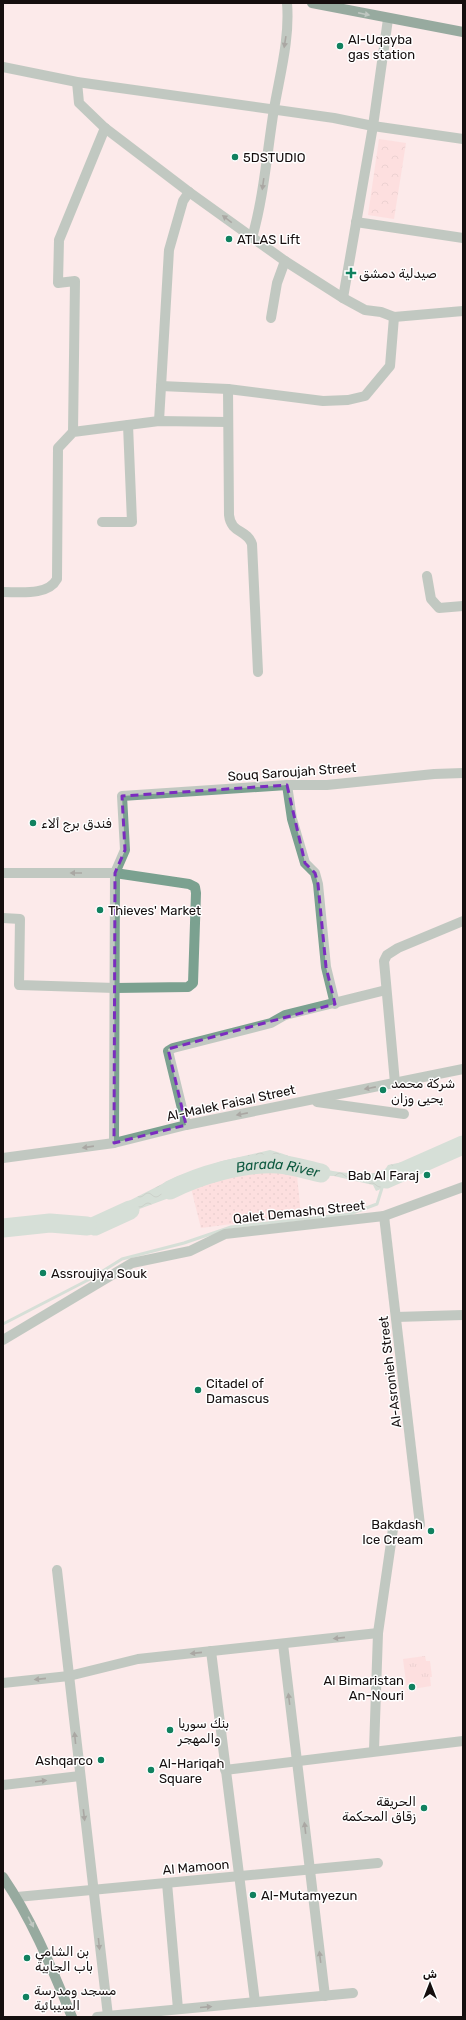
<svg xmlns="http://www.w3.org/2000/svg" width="466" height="2020" font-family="Rubik,Vazirmatn,sans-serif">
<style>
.grass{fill:url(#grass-tufts)}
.park{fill:url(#park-crowns)}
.garden{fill:url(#garden-dots)}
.water{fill:url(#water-waves)}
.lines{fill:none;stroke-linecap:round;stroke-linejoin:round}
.stream{stroke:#a9d2c0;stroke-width:3}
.river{stroke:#a9d2c0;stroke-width:19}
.minor{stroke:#7ba190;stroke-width:10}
.major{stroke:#1d5d46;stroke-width:10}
.oneway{fill:#779e90}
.oneway2{fill:#48584f}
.marked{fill:none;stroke:#7b2cbf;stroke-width:3;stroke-dasharray:8 5;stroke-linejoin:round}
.poi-dot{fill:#10815f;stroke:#fff;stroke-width:1.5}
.labels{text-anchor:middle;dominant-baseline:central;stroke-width:3;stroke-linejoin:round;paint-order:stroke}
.poi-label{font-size:13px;fill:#150e0e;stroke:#fff;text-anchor:start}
.street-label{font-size:13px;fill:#150e0e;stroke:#fff}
.water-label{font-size:14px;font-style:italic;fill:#0f5a41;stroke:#fff}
</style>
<defs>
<pattern id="grass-tufts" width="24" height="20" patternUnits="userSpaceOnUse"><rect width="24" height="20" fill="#ffd3d3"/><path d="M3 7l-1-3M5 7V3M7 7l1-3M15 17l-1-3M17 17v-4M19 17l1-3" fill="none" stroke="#dab4b4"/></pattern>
<pattern id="park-crowns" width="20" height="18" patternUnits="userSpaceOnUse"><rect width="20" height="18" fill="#ffd3d3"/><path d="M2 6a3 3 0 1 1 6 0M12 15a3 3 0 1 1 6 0" fill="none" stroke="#dab4b4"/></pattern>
<pattern id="garden-dots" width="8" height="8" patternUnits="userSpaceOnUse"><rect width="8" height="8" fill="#ffd3d3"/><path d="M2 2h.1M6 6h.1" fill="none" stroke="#dab4b4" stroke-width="1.8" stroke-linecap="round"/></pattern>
<pattern id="water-waves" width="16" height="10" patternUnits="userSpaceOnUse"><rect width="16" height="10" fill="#a9d2c0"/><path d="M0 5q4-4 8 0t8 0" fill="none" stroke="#91b3a4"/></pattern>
</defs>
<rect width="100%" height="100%" fill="#fceaea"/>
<path class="grass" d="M425 1656 426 1661H430L432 1677H430L431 1686 407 1690 403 1659Z"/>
<path class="park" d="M379 139 406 143 394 219 368 215Z"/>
<path class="garden" d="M277 1169 297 1176 301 1215 201 1228 191 1188 214 1178Z"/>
<g class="water">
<path d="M463 1139V1151C453 1154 446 1161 436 1166L431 1151Z"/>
<path d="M270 1150C287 1154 299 1161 314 1166 337 1174 359 1174 383 1173L388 1165 403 1162 410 1169 408 1178 376 1191 373 1185 334 1176 307 1175 296 1168 278 1164 236 1168 191 1180 169 1198 107 1221V1212L176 1177 222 1161Z"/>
</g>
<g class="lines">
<path class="stream" d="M3 1324 90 1279 122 1259 184 1243 231 1227 350 1214 377 1204 382 1188"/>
<g class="river">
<path d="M386 1179 463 1145"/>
<path id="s1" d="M170 1190C200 1175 244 1162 278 1164 292 1165 307 1170 321 1173"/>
<path d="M95 1226 130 1210"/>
<path d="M3 1228 50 1223 87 1226"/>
</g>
<g class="minor">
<path d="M3 67 77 82 334 118 373 126 463 139"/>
<path d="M77 82 79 103 105 128 189 192 285 261 343 298 365 310 381 312 394 317 463 311"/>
<path d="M356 222 463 238"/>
<path d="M252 238C264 196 267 152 274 109 280 74 290 38 287 3"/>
<path d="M343 298 373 126 388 19"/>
<path d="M271 318 277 283 285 261"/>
<path d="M161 386 228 389 323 401 348 400 365 396 390 366 394 317"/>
<path d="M228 389 229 515C231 534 247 529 252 544L258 672"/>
<path d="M159 421 169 250 183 201 189 192"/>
<path d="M73 432 75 281 58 283 59 240 105 128"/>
<path d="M102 522H132L128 425"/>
<path d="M427 576 431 599 439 608 463 606"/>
<path d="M3 592C20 592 48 596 57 579L58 448 73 432 159 421 228 422"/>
<path d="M287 785 292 819 305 863 315 873 318 884 326 967 335 1004"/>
<path d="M3 873H115L189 884 195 887 196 893 193 983 188 987 115 988 19 985 20 919 3 918"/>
<path d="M395 1083 384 961 387 955 398 948 463 921"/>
<path d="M317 1102 404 1114"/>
<path d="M186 1125 168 1051 173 1048 271 1023 285 1015 386 990"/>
<path d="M114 1143 115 873 125 850 122 796 287 785H327L434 774 463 773"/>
<path d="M3 1158 114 1143 186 1125 463 1069"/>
<path d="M384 1216 420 1525"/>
<path d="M396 1317 463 1315"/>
<path d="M3 1340 132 1263 190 1251 225 1234 384 1216 463 1187"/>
<path d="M57 1570 108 2016"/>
<path d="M283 1644 325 1996"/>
<path d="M211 1651 255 2002"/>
<path d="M3 1683 69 1676 138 1659 378 1633"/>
<path d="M374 1750 378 1633 393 1529"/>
<path d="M225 1770 463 1741"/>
<path d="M3 1785 80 1776"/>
<path d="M167 1883 178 2009"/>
<path d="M17 1897 378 1863"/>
<path d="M97 2017 353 1993"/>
</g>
<g class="major">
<path d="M312 3 463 32"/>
<path d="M3 1877C33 1921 52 1969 72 2017"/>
</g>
</g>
<defs><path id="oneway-solid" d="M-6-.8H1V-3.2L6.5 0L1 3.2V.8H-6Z"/></defs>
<g class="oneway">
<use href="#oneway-solid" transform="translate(364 14) rotate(12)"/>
<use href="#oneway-solid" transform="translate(31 1922) rotate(63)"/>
</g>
<g class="oneway2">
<use href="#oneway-solid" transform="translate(285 42) rotate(99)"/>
<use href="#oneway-solid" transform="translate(263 184) rotate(98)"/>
<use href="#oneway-solid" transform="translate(227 219) rotate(-143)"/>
<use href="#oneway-solid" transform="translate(76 873) rotate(180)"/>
<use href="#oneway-solid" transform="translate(370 1088) rotate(169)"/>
<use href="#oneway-solid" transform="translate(242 1114) rotate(169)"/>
<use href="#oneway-solid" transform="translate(88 1147) rotate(172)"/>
<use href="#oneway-solid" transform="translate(339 1638) rotate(174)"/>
<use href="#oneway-solid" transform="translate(196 1653) rotate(174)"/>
<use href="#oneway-solid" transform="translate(40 1679) rotate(174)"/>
<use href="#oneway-solid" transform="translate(289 1699) rotate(-97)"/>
<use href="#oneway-solid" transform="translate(75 1738) rotate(-96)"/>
<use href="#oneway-solid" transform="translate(41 1781) rotate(-7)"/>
<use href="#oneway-solid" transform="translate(84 1815) rotate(83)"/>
<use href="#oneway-solid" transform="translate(305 1828) rotate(-97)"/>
<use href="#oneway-solid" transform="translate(99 1944) rotate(84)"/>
<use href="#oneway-solid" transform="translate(320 1957) rotate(-97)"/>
<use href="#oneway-solid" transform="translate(206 2007) rotate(-5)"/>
</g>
<path d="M0 0H466V2020H0ZM287 785 305 863 315 873 318 884 326 967 335 1004 168 1049 186 1125 114 1143 115 873 125 850 122 796Z" fill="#fceaea" fill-opacity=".55" fill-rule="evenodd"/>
<path class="marked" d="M287 785 305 863 315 873 318 884 326 967 335 1004 168 1049 186 1125 114 1143 115 873 125 850 122 796Z"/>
<g class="poi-dot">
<circle cx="340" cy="46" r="4"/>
<circle cx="235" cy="157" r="4"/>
<circle cx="229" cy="239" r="4"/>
<path d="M349 267h4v4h4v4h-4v4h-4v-4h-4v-4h4z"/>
<circle cx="33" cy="823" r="4"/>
<circle cx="100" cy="910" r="4"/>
<circle cx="383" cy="1090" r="4"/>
<circle cx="427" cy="1175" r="4"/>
<circle cx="43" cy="1273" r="4"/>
<circle cx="198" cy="1390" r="4"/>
<circle cx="431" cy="1531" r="4"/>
<circle cx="412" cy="1687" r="4"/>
<circle cx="170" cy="1730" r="4"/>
<circle cx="101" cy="1760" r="4"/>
<circle cx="151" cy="1770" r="4"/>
<circle cx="424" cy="1808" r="4"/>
<circle cx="253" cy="1895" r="4"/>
<circle cx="27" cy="1958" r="4"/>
<circle cx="26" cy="1997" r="4"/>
</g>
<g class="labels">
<g class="poi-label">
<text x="348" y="39">Al-Uqayba<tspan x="348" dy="15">gas station</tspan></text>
<text x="243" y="157">5DSTUDIO</text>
<text x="237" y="239">ATLAS Lift</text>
<text x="359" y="273">صيدلية دمشق</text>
<text x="41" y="823">فندق برج ألاء</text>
<text x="108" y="910">Thieves' Market</text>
<text x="391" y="1083">شركة محمد<tspan x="391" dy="15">يحيى وزان</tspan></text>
<text x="419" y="1175" text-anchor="end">Bab Al Faraj</text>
<text x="51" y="1273">Assroujiya Souk</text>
<text x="206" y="1383">Citadel of<tspan x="206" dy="15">Damascus</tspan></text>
<text x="423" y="1524" text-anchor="end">Bakdash<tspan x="423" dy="15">Ice Cream</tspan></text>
<text x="404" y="1680" text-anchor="end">Al Bimaristan<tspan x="404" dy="15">An-Nouri</tspan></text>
<text x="178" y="1723">بنك سوريا<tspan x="178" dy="15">والمهجر</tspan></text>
<text x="93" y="1760" text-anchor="end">Ashqarco</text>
<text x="159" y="1763">Al-Hariqah<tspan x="159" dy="15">Square</tspan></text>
<text x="416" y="1801" text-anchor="end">الحريقة<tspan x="416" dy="15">زقاق المحكمة</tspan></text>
<text x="261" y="1895">Al-Mutamyezun</text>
<text x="35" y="1951">بن الشامي<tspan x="35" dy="15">باب الجابية</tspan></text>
<text x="34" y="1990">مسجد ومدرسة<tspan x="34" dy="15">السيبائية</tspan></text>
</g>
<g class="street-label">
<text transform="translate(292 772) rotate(-4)">Souq Saroujah Street</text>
<text transform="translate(231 1103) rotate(-12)">Al-Malek Faisal Street</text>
<text transform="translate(299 1212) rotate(-6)">Qalet Demashq Street</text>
<text transform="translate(390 1372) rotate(-97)">Al-Asronieh Street</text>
<text transform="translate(196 1867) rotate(-5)">Al Mamoon</text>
</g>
<g class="water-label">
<text stroke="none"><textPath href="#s1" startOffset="112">Barada River</textPath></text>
</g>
</g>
<rect width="466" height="2020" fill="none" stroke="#150e0e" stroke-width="8"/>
<g transform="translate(430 1984)" stroke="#ffffff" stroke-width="3" paint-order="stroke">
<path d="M0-3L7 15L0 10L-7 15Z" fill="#150e0e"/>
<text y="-6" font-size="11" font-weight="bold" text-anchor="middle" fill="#150e0e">ش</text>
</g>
</svg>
